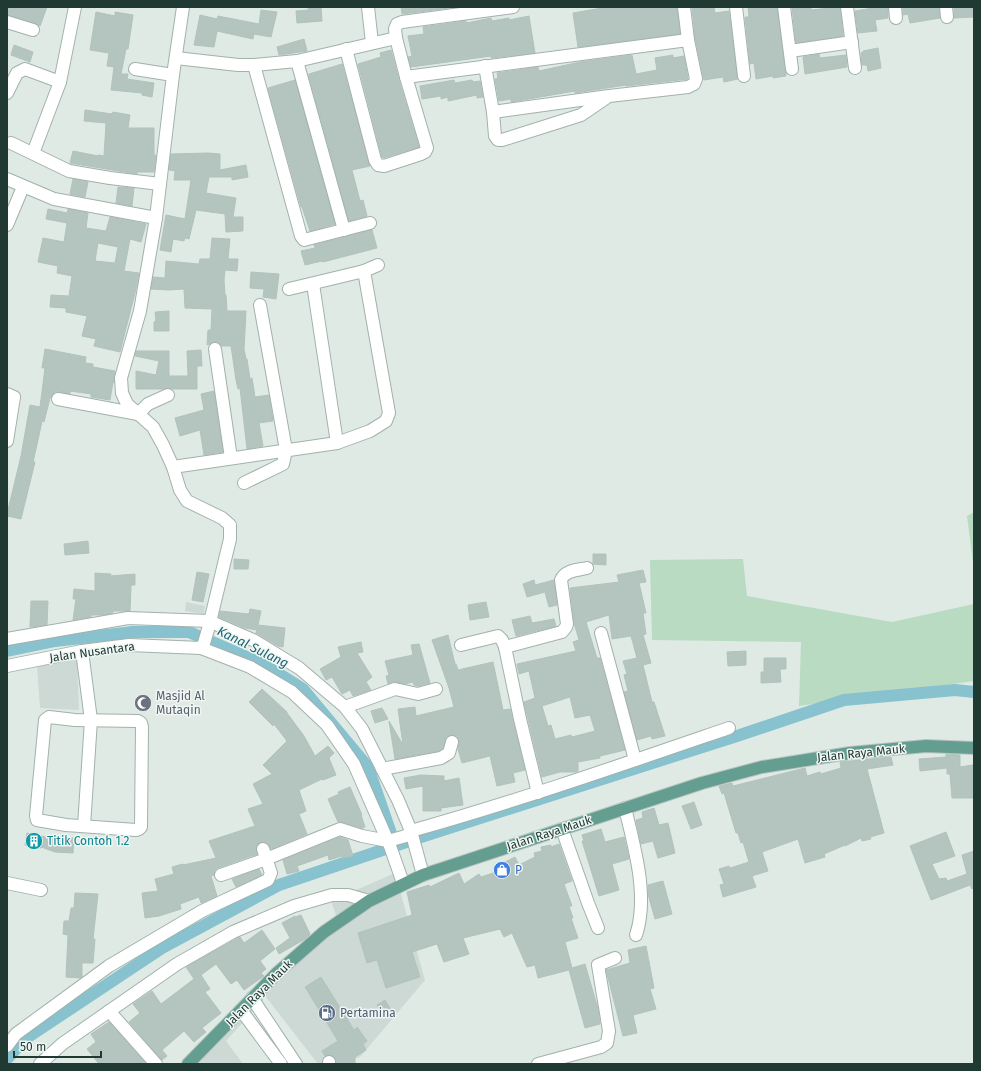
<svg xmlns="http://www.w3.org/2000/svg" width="981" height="1071" font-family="'Fira Sans',sans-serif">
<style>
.built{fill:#cdd9d4}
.green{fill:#b8dbc2}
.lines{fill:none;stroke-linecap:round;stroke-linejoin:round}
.canal{stroke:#87c2ce;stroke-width:12}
.building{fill:#b4c4be;stroke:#b1c3bc;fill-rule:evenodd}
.minor-casing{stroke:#a2b1ac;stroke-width:14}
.major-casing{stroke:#bcc4c2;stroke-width:14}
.minor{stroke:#fff;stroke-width:12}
.major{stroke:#649e90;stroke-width:12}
.labels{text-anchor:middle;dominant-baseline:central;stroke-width:3;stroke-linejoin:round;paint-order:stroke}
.street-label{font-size:12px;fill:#203933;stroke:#eff6f3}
.worship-label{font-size:12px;fill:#5b616d;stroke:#eff6f3;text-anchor:start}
.culture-label{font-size:12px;fill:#0d838f;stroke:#eff6f3;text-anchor:start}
.shop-label{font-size:12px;fill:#366cbe;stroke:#eff6f3;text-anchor:start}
.service-label{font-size:12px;fill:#4e5e75;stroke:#eff6f3;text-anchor:start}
.water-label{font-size:13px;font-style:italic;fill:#1d6372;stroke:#eff6f3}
</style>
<rect width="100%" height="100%" fill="#dfeae5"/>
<g class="built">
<path d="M186 602 205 606 204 614 185 611Z"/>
<path d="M77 659 79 710 40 708 37 666Z"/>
<path d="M395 873 425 980 361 1056 344 1064H318L266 997 226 1041 243 1064H180L336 915 331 901Z"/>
</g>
<g class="green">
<path d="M974 512V570L967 516Z"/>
<path d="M743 559 747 596 892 622 974 604V681L799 706 801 642 652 640 650 560Z"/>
</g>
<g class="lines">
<g class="canal">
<path d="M7 651 55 641 133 632H189L265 665 303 689 368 767 395 845"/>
<path d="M7 1059 25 1039 162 948 279 885 424 836 740 735 844 700 955 690 974 692"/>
</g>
</g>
<g class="building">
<path d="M7 7H47L40 26 35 23 7 15Z"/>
<path d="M321 7 322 21 297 23 296 11 309 10 308 8Z"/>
<path d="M401 7H457L402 14Z"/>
<path d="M608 7H677L680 34 578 47 573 13Z"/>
<path d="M692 7H714L715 13 729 11 738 79 724 82 723 77 704 80 695 37Z"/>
<path d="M748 7H777L786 76 773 78V76L756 79 754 63 750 64 745 17H749Z"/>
<path d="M792 7H811V10L840 7 843 36 796 43Z"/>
<path d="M879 7H888V18L875 20 877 31 858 33 855 11Z"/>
<path d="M903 7H939L940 18 910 23 908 14 903 15Z"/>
<path d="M954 7H974V17L954 18Z"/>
<path d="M261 10 277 12 271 37 254 34 253 39 217 31 214 47 194 45 200 15 217 19 218 16 259 24Z"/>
<path d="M96 12 115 16V12L133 15 128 49H126L121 74H128L127 79 154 83 152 97 142 95V93L111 90 114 67 107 66 109 53 90 50Z"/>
<path d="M529 16 535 53 491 58V56L411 67 408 57 412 56 408 36 424 34 423 27 466 21 467 23 491 18 492 21 509 18V20Z"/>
<path d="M304 39 307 51 279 55 277 47Z"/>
<path d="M14 45 33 52 30 62 11 55Z"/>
<path d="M878 48 881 68 868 71 867 65H862L861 53 863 52V51Z"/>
<path d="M391 50 400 84 419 147 383 158 382 157 358 64 381 57 380 53Z"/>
<path d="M819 54 820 58 846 55 847 67 805 74 803 57Z"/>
<path d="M632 55 636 74 657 70 655 58 673 55V58L684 56 688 79 626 86V85L575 93V91L511 102V99L499 101 495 79 498 78 497 73 538 67 539 71 580 62Z"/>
<path d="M342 64 370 166 352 170 360 201 363 200 367 216 349 221 309 76V74Z"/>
<path d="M295 80 335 224 310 231 302 207H301L268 88Z"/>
<path d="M454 80 455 83 472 80 473 82 480 81 483 97 477 98V95L448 101V97L441 99V96L422 99 420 86Z"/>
<path d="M85 110 112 114 113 112 130 115 128 128H154V155H156L154 172H137V174L70 163 73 151 98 156V155L104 156 106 123 84 121Z"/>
<path d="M208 153 220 154V170L246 165 248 177 232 180V177H209L206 193 236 198 233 217H243V231L226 232 225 214 196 210 189 239 185 238 184 241 173 239 171 252 160 250 166 215 185 219 191 180H174L175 171 169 170 171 154Z"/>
<path d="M73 179 88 182 85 197 70 194Z"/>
<path d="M118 187 134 188 132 206 116 203Z"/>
<path d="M48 209 67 213 68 209 88 213 86 228 106 231 110 217 146 224 141 242 130 239 124 271 139 273 135 293 120 352 94 346 96 339 82 336 87 316 66 312V308L50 307 51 295 69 296 72 276 57 273 58 266 38 262 43 238 64 242 67 223 46 219ZM98 243 118 247 115 263 95 261Z"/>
<path d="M372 230 377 248 323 262 322 261 305 265 301 251 315 248 314 245Z"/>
<path d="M212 238 230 239 228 259H238L237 271 225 270 224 280 225 295H226L227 311H246L244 349 246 359H247L250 379 252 378 255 397 269 395 273 421 259 423 263 446 247 449 240 388 238 389 236 380 231 346H222L218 342H214L207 345 208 330H211L212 309 185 308 184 289 169 290 151 289 153 277 165 278 166 261 199 264 200 259H210Z"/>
<path d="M251 272 279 274 276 299 263 297 264 289 250 288Z"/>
<path d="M169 311V331H154V322L156 321 155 312Z"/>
<path d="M45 349 86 357 85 363 93 364V367L115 371 114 383 113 382 110 400 91 397V394L70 391V394L56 391 50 398 44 422 42 421 38 440 33 462H35L21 519 7 516V514L21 456 30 405 40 407 45 368H42Z"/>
<path d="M201 350 202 366H197V389H173L168 388 163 389H136V371L156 375 159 361 135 356 136 351H169V376H188L187 351Z"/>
<path d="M214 391 223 452 204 455 200 430 180 436 175 418 204 410 201 394Z"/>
<path d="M88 541 89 553 65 555 64 544Z"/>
<path d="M593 554H606V565L593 564Z"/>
<path d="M234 559 249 560 248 569H234Z"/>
<path d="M643 570 646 582 639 583 646 613H643L646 634 643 635 651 663 643 665 652 702H654L665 736 652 739 651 736 637 740 624 692 628 691 624 675 627 674 623 661 637 658 631 636 612 639 609 615 586 622 597 658H600L625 750 600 756V758L578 762V771L575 772H560L542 777 524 702 535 698 529 671 519 674 517 664 576 651 573 642 579 640 574 623 570 588 619 582 617 575ZM570 697 575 718 590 715 595 731 572 737 571 735 555 739 551 725 548 726 542 706Z"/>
<path d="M197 572 209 574 203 602 192 600Z"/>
<path d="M95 573 111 574 110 576 135 574V585H131L130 611H113V613L103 615H91V617L73 620 76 599H73L74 589 95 591Z"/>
<path d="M534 580 535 585 554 580 557 605 549 607 545 592 527 597 523 584Z"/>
<path d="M31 601H48L47 625 30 627Z"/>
<path d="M486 602 489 617 470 620 468 605Z"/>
<path d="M250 609 261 611 258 625 285 628 283 647 278 646 256 633 257 630 245 628 219 617 220 611 249 614Z"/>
<path d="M530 616 532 623 554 619 556 626 516 636 512 620Z"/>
<path d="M448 635 455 664H456L458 670 493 662 503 710 510 709 525 770 513 773 515 782 497 786 490 756 462 763 458 749 459 740 457 736 454 735 446 737 443 748 438 751 395 759 389 721 403 745 398 709 415 707 416 716 454 707 449 688 432 640Z"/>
<path d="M361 642 363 652 357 653 372 677 366 682 371 690 353 696 350 690 342 694 332 677 326 680 320 669 341 657 338 647Z"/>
<path d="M419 644 430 683 418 686 414 685 413 682 405 684 393 682 388 684 386 676 389 675 385 661 413 655 411 645Z"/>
<path d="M746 651V665L728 666 727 652Z"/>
<path d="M764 658H786V669H780L781 682 761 683V672H764Z"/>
<path d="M262 689 287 712V713L304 736 315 756 328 746 334 753 329 758 336 775 323 780 322 779 299 790 306 811 299 814 307 834 271 849 268 843 264 842H260L256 847 257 854 218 868 215 870 214 875 211 876 217 896 201 903 199 897 180 904 181 909 159 916 145 918 142 893 158 891 155 879 174 874 172 867 183 864V865L216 858 209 841 255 826 248 809 263 804 253 784 272 774 263 765 287 741 274 724 273 726 249 702Z"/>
<path d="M382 708 388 719 375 723 371 711Z"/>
<path d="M946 754 960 755V767L973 765 974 798H952L950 774H947V768L920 771 919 759 946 757Z"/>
<path d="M891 757 893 765 867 769 884 833 870 837 871 839 862 841 861 838 845 846V845L824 854 825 857 805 863 798 839 762 852 768 871 752 876 756 887 723 897 720 885 724 884 719 869 729 866 730 868 749 862 743 842 741 843 738 833H736L724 793 722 794 719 786 732 783 733 786 805 768 807 776 820 772 821 774 841 768 840 762Z"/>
<path d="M421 775 444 776V781L459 778 463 805 441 808V811H423V786L406 789 404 778Z"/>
<path d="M350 787 362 815H361L365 827 362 828 342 822H338L328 799 339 794 338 792Z"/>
<path d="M694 802 702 825 691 829 682 806Z"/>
<path d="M654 808 659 825 668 823 675 853 658 858 653 841 641 844 636 820 643 818 642 812Z"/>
<path d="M601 829 605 842 624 837 629 859 612 864 619 890 599 896 582 841H584L582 835Z"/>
<path d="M946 832 955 856 932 864 939 879 946 878 947 881 967 874 962 855 974 851V888L972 889 970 885 931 900 910 846Z"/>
<path d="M27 833 60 840V837L74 838 73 853 55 852 41 847V848L25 845Z"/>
<path d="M340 837 348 840 353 856 342 858V856L329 860 328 855 297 866 299 871 287 874 283 860Z"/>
<path d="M559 844 572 881 564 884 572 906H569L573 918H571L578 938 565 942 572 968 585 964 598 1009 600 1024 585 1028 569 970 538 978 535 965 527 967 512 933 504 937 500 929 463 938 469 954 444 962 437 944 412 952 420 977 386 988 377 960 367 963 358 933 412 915 407 892 429 885 430 887 459 873 464 884 479 874 481 877 496 872 495 870 506 865 505 862 515 857 519 865 535 857 534 853 542 851 541 847 551 845V847Z"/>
<path d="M259 869 262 875 236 887 232 879Z"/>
<path d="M663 881 672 914 655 919 648 894V885Z"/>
<path d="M75 893 98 894 93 939H95L93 963H82V977L80 978 66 977 68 935 63 934 64 921H69L71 908H74Z"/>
<path d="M301 915 310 934 305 939 279 954 276 948 290 938 282 923 295 916V917Z"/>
<path d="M262 930 275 949 260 961 266 969 261 973 264 976 244 990 237 980 231 984 216 964 201 975 210 989 205 992 221 1013 202 1028 206 1032 194 1042 184 1031 162 1050 167 1056 162 1060 129 1022 140 1013 133 1004 152 991 161 1004 194 979 186 967 236 939 240 937 244 943Z"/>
<path d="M646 946 654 988 650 989 656 1009 633 1015 637 1033 623 1036 606 970 630 963 628 950Z"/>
<path d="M321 977 354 1030 357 1027 367 1041 363 1044 366 1050 355 1057V1064H336V1059L333 1056 329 1055 325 1056 322 1051 338 1041 305 987Z"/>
<path d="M385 1000 391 1010 383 1014 377 1005Z"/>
<path d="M109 1022 146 1064H99L87 1049 96 1042 91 1034Z"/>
</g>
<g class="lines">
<defs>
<g id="minor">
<path d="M368 7 372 43"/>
<path d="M736 7 744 76"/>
<path d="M784 7 792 69"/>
<path d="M847 7 855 68"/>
<path d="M895 7 896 18"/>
<path d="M946 7 947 17"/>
<path d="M7 22 33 30"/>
<path d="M346 49 375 160 378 165 384 166 421 154 425 152 427 148 406 77 396 38 395 29 397 24 402 22 513 7"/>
<path d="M790 51 852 42"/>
<path d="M176 58 238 65H254L301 236 304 240 370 223"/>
<path d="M297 61 344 230"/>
<path d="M254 65 297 61 396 38"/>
<path d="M485 66 493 112 495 136 498 140H502L581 115 606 98"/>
<path d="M135 69 173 75"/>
<path d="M406 77 688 40"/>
<path d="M7 93 17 73 25 69 60 82"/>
<path d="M493 112 609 96 688 87 694 84 696 79 688 40 684 7"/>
<path d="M11 143 69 171 110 178 160 184"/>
<path d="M35 148 60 82 75 7"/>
<path d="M7 179 54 199 156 218"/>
<path d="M7 225 23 187"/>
<path d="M313 284 337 443"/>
<path d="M289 289 364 271 378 265"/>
<path d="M215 349 231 458"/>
<path d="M7 394 14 397 7 441"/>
<path d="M58 399 138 414 148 404 168 395"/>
<path d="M173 467 337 443 370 431 386 421 389 413 364 271"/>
<path d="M244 483 283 464 286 450 260 305"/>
<path d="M601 633 635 760"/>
<path d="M7 639 128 618 209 621 253 640 299 668 345 707 362 729 398 800 411 831 423 875"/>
<path d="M461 645 498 636 502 640 505 647"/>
<path d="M201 648 250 667 292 692 327 725 354 764 390 846 403 883"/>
<path d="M82 651 91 720 84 826"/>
<path d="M7 666 82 651 129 645 201 648 204 643 209 626 230 539V525L222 518 187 501 180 490 173 467 163 445 153 427 127 404 122 393 121 378 140 311 156 218 173 75 183 7"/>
<path d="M345 707 395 689 418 694 436 689"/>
<path d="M49 717 75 720 138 721 141 723 142 727 141 827 139 829 136 830 66 825 37 820 36 816 45 720Z"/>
<path d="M382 769 441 758 449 753 452 742"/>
<path d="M538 793 520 719 505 647 562 632 566 627 567 624 561 580C565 570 578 570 587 568"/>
<path d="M625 808C634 846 649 896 636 935"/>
<path d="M562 829 588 903 598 928"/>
<path d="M221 875 266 859 340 829 362 836 388 841 406 836 411 831C518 801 624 764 729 728"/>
<path d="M7 883 41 890"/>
<path d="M252 998 296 1064"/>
<path d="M241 1010 281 1064"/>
<path d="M109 1011 156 1064"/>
<path d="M7 1046 16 1034 109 966 202 911 268 880 271 873 263 849"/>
<path d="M329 1062V1064"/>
<path d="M40 1064 62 1044 177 964 233 932 294 906 332 895H348L369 901"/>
<path d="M538 1064 601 1047 607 1043 609 1031 598 965 615 958"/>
</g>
<path id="major" d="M188 1064 277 973 324 932 369 901 423 875 702 783 762 767 850 753 926 746 974 748"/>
</defs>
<use href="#minor" class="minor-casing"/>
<use href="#major" class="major-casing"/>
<use href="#minor" class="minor"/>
<use href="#major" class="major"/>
</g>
<defs>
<symbol id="mosque-disc" viewBox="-11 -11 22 22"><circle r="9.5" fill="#6b7280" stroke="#eff6f3"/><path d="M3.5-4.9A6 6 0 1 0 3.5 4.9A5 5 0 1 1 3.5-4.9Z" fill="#fff"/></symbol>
<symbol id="building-disc" viewBox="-11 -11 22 22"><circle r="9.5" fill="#0f9aa8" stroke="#eff6f3"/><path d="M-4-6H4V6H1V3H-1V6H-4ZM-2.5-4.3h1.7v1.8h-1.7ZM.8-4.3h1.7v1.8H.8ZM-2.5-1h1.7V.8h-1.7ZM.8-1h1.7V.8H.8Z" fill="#fff"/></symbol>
<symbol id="shop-disc" viewBox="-11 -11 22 22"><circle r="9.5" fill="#3f7fe0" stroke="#eff6f3"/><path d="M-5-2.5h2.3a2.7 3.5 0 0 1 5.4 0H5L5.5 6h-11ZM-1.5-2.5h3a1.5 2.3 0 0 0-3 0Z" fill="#fff"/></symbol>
<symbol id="fuel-disc" viewBox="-11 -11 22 22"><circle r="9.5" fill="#5c6f8a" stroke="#eff6f3"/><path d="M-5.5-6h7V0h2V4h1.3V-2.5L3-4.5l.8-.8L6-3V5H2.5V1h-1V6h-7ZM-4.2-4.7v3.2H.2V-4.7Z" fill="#fff"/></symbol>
</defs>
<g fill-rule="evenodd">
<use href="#mosque-disc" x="133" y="693" width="20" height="20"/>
<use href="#building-disc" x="24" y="831" width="20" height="20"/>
<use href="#shop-disc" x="492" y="860" width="20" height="20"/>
<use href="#fuel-disc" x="317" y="1003" width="20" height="20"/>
</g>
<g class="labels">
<g class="street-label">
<text transform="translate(92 652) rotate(-8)">Jalan Nusantara</text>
<text transform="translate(861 753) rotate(-6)">Jalan Raya Mauk</text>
<text transform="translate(549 833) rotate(-18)">Jalan Raya Mauk</text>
<text transform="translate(259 993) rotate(-45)">Jalan Raya Mauk</text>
</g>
<g class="worship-label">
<text x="156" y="696">Masjid Al<tspan x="156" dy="14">Mutaqin</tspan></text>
</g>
<g class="culture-label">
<text x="47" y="841">Titik Contoh 1.2</text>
</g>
<g class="shop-label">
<text x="515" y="870">P</text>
</g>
<g class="service-label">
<text x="340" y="1013">Pertamina</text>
</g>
<g class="water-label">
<text transform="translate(253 647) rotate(26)">Kanal Sulang</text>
</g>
</g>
<rect width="981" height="1071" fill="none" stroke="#203933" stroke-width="16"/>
<path d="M14 1051v6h87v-6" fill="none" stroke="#203933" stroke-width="2"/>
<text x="20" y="1051" font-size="12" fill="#203933" stroke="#eff6f3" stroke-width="3" paint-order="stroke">50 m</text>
</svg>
